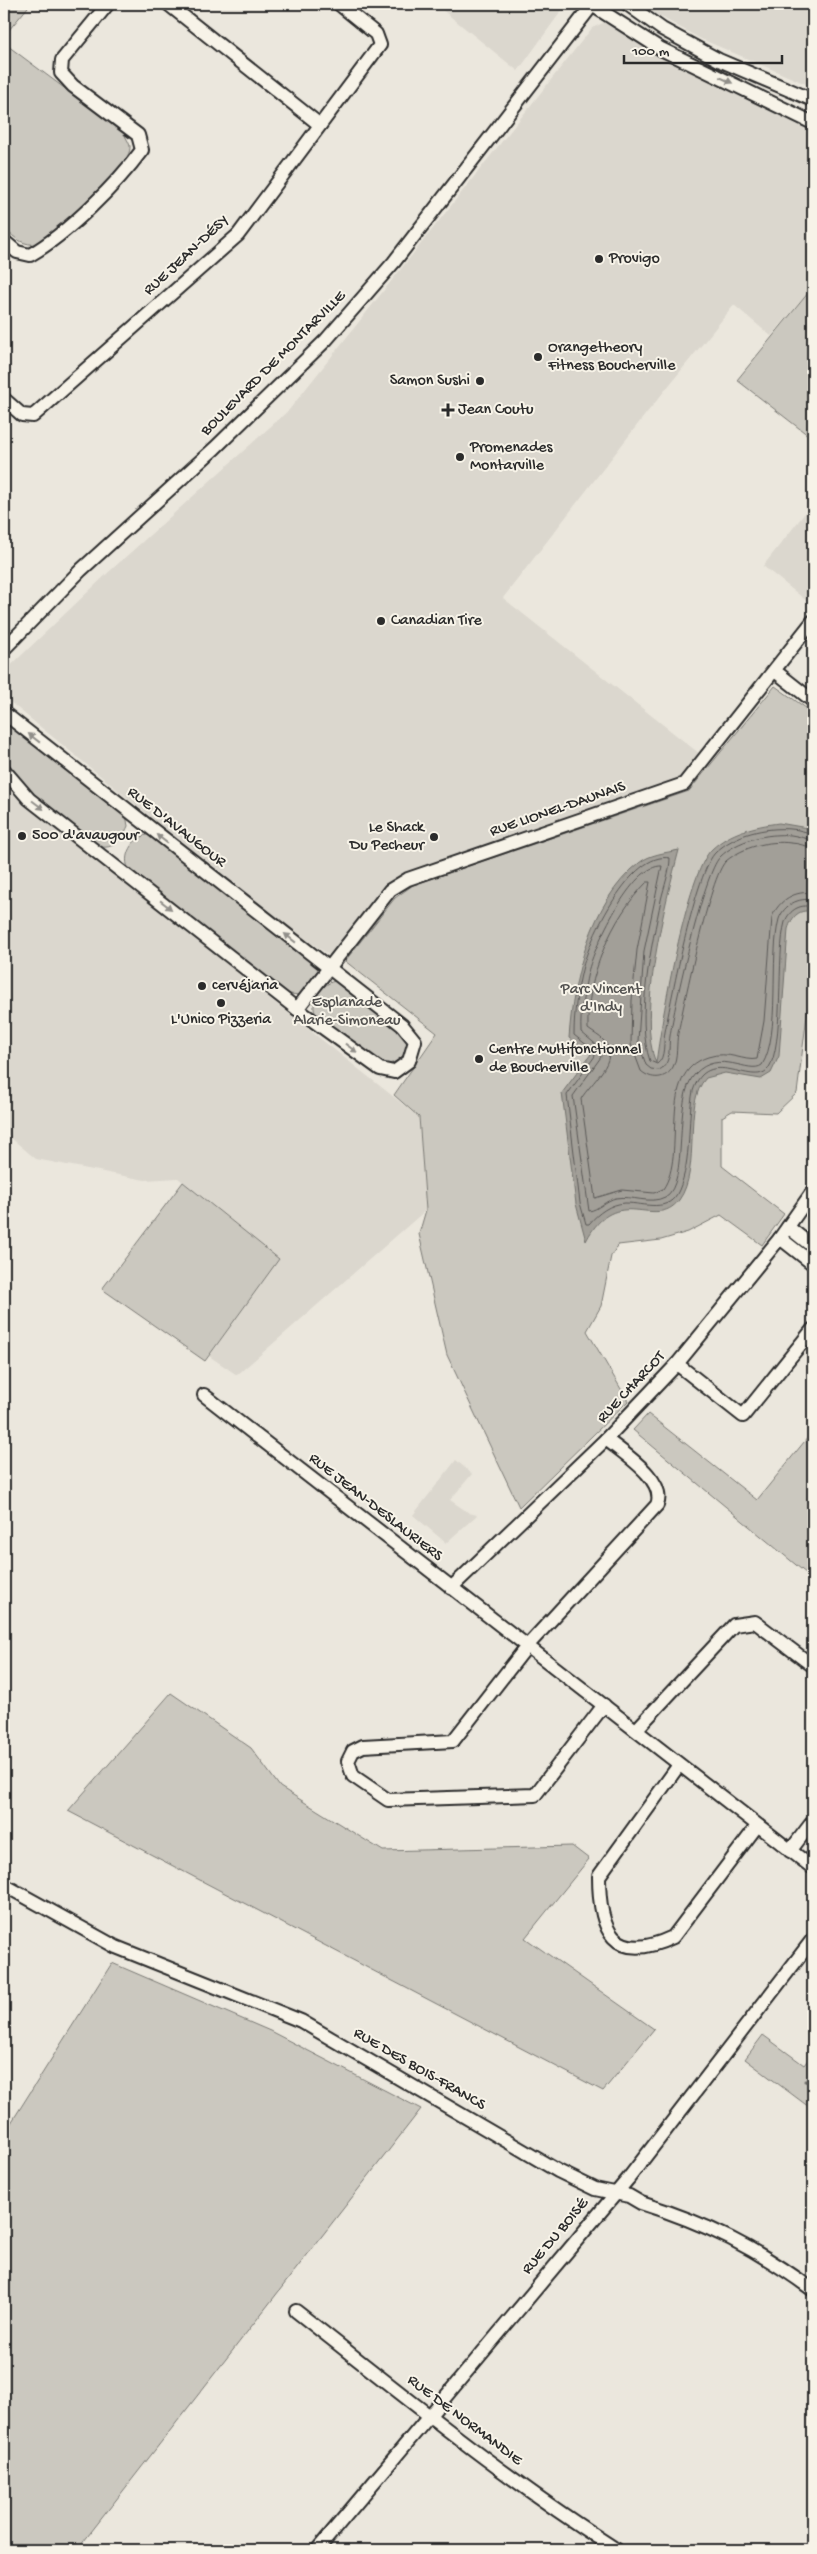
<svg xmlns="http://www.w3.org/2000/svg" width="817" height="2554" font-family="'Gochi Hand',sans-serif">
<style>
.built{fill:#dbd7ce}
.green{fill:#cbc8bf;stroke:#7b7a75}
.water{fill:#a29f98;stroke:#72716c}
.lines{fill:none;stroke-linecap:round;stroke-linejoin:round}
.shore{stroke:#5b5957;stroke-width:1}
.stream{stroke:#72716c;stroke-width:3}
.minor-casing{stroke:#2b2b2b;stroke-width:16}
.major-casing{stroke:#2b2b2b;stroke-width:20}
.minor{stroke:#f7f3e8;stroke-width:12}
.major{stroke:#f7f3e8;stroke-width:16}
.oneway{fill:#918f8a}
.poi-dot{fill:#2b2b2b;stroke:#f7f3e8;stroke-width:2}
.labels{text-anchor:middle;dominant-baseline:central;stroke-width:4;stroke-linejoin:round;paint-order:stroke}
.street-label{font-size:16px;fill:#2b2b2b;stroke:#f7f3e8}
.poi-label{font-size:16px;fill:#2b2b2b;stroke:#f7f3e8;text-anchor:start}
.park-label{font-size:16px;fill:#535250;stroke:#f7f3e8}
</style>
<rect width="100%" height="100%" fill="#ebe7dd"/>
<filter id="ink" filterUnits="userSpaceOnUse"><feTurbulence type="fractalNoise" baseFrequency=".02" numOctaves="2"/><feDisplacementMap in="SourceGraphic" scale="10" xChannelSelector="R" yChannelSelector="G"/><feConvolveMatrix kernelMatrix="1 2 1 2 8 2 1 2 1" color-interpolation-filters="sRGB"/></filter>
<g filter="url(#ink)">
<g class="built">
<path d="M435 4H561L562 10 518 71Z"/>
<path d="M638 4H813V87L699 38Z"/>
<path d="M603 23 614 25 700 76 770 105 813 129V287L771 336 734 305 645 415 503 598 705 758 684 784 390 891 336 960 263 909 4 697V672L111 570 289 410 592 28Z"/>
<path d="M813 503V606L763 566Z"/>
<path d="M4 780 15 796 419 1117 426 1210 237 1375 209 1356 278 1259 178 1178 145 1180 36 1159 4 1132Z"/>
<path d="M456 1460 472 1474 450 1500 469 1513 477 1515 446 1543 413 1515Z"/>
</g>
<g class="green">
<path d="M4 4H25L28 7 4 36Z"/>
<path d="M4 43 123 132C125 136 129 142 130 146 132 170 58 227 39 244 23 246 16 239 4 228Z"/>
<path d="M813 287V439L737 380Z"/>
<path d="M775 686 813 713V998L809 1000 797 1093 776 1113 732 1111 722 1117V1166L784 1214 762 1245 721 1215 688 1232 661 1240 618 1245 611 1256 601 1306 587 1331 628 1401 519 1507 447 1355 419 1234 426 1210 419 1117 394 1095 437 1033 345 961 395 898 413 885 689 791Z"/>
<path d="M4 720 126 815 128 826C122 839 113 851 98 846 73 827 16 787 4 758 0 749 4 731 4 720Z"/>
<path d="M147 835H152L318 965 319 973 301 995 289 994 130 871C120 857 133 837 147 835Z"/>
<path d="M337 981 406 1035C410 1053 399 1066 380 1064L317 1016C307 1003 323 981 337 981Z"/>
<path d="M183 1182 279 1259 205 1361 102 1289Z"/>
<path d="M648 1414 757 1500 813 1431V1579L633 1430Z"/>
<path d="M171 1693 251 1748 280 1787 383 1851 572 1846 589 1859 525 1938 654 2029 603 2091 68 1811Z"/>
<path d="M112 1963 270 2031 421 2109 77 2550H4V2134Z"/>
<path d="M763 2035 804 2065 813 2053V2110L745 2059Z"/>
</g>
<path class="water" d="M779 823 813 829V912C800 908 792 916 788 929L779 1056 771 1073 761 1079 725 1073 706 1078C682 1103 702 1169 679 1200 655 1232 617 1181 586 1241L576 1204 562 1093 591 1054 569 1038C573 979 590 902 639 863 650 854 665 853 679 850 666 900 636 1017 656 1063 661 1024 687 872 712 849 730 832 755 826 779 823Z"/>
<g class="lines">
<g class="shore">
<path d="M813 833C806 833 799 829 791 829 765 827 735 834 716 852 696 870 671 1000 665 1032 663 1041 666 1058 657 1064L650 1061C635 1018 652 944 661 900 664 887 670 871 670 858 631 850 589 939 582 970 577 991 574 1014 574 1035L593 1050 595 1056 567 1095 580 1203 586 1224H589C598 1213 610 1204 625 1203 645 1203 669 1214 679 1190 692 1160 687 1122 693 1091 708 1044 752 1088 768 1069 785 1046 776 954 785 922 789 910 801 903 813 907"/>
<path d="M813 840C806 839 799 836 791 835 767 833 737 840 720 857 704 872 674 1008 670 1036 668 1048 672 1064 659 1070L651 1069 646 1065 638 1041 644 951 662 866C632 864 594 947 588 972 584 991 580 1012 581 1032L599 1047 601 1057 573 1096 589 1211C598 1210 606 1200 616 1198 632 1195 650 1205 665 1197 690 1184 672 1097 695 1074 719 1048 749 1075 762 1065 781 1035 769 957 779 919 784 905 798 897 813 900"/>
<path d="M813 847C806 847 799 843 791 843 769 840 743 847 726 861 710 875 684 1005 678 1033 676 1044 678 1057 673 1067 666 1080 651 1080 641 1071L631 1044 632 1000 637 950 650 882H647C611 918 586 978 588 1029 593 1033 600 1036 604 1041 621 1060 590 1083 581 1099L595 1198 622 1190 654 1193 663 1189C688 1153 655 1074 708 1057 729 1050 744 1062 757 1059L764 1021 772 917C779 900 795 890 813 893"/>
</g>
<path class="stream" d="M805 2081 813 2083"/>
<defs>
<g id="minor">
<path d="M168 4 320 125"/>
<path d="M627 4 662 29 719 60 813 100"/>
<path d="M592 5 661 49 813 123"/>
<path d="M4 241 17 252 30 255C67 234 117 184 142 150L138 135 73 86 61 73 62 60 108 4"/>
<path d="M4 399 22 415 33 416 238 235 380 45 376 34 339 4"/>
<path d="M4 649 81 570 215 448 326 340 394 262 593 4"/>
<path d="M775 671 813 701"/>
<path d="M4 713 402 1025 415 1041 409 1061 394 1072 380 1069 297 1009 29 799 4 770"/>
<path d="M297 1009 390 890 408 879 684 784 813 621"/>
<path d="M788 1227 813 1247"/>
<path d="M780 1238 813 1264"/>
<path d="M677 1364 743 1416 813 1329"/>
<path d="M204 1395 813 1868"/>
<path d="M451 1588 606 1439 677 1364 780 1238 813 1191"/>
<path d="M604 1705 535 1795 388 1800 353 1776 348 1761 353 1751 363 1746 453 1741 528 1645 657 1505C667 1480 624 1454 606 1439"/>
<path d="M636 1730 734 1625 755 1622 813 1666"/>
<path d="M679 1765 599 1876C599 1930 613 1965 673 1937L757 1826"/>
<path d="M790 1851 813 1821"/>
<path d="M4 1885 116 1947 301 2021 558 2171 595 2189 629 2196 641 2203C708 2224 756 2248 813 2290"/>
<path d="M296 2311C401 2393 505 2479 617 2550"/>
<path d="M317 2550 628 2179 813 1939"/>
</g>
<path id="major" d="M590 4 592 5"/>
</defs>
<use href="#minor" class="minor-casing"/>
<use href="#major" class="major-casing"/>
<use href="#minor" class="minor"/>
<use href="#major" class="major"/>
</g>
<defs><path id="oneway-solid" d="M-6-.8H1V-3.2L6.5 0L1 3.2V.8H-6Z" transform="scale(1.25)"/></defs>
<g class="oneway">
<use href="#oneway-solid" transform="translate(726 80) rotate(25)"/>
<use href="#oneway-solid" transform="translate(34 738) rotate(-142)"/>
<use href="#oneway-solid" transform="translate(38 805) rotate(37)"/>
<use href="#oneway-solid" transform="translate(162 839) rotate(-142)"/>
<use href="#oneway-solid" transform="translate(166 905) rotate(38)"/>
<use href="#oneway-solid" transform="translate(290 938) rotate(-142)"/>
<use href="#oneway-solid" transform="translate(351 1048) rotate(36)"/>
</g>
</g>
<g class="poi-dot">
<circle cx="599" cy="259" r="5"/>
<circle cx="538" cy="357" r="5"/>
<circle cx="480" cy="381" r="5"/>
<path d="M445.5 402.5h5v5h5v5h-5v5h-5v-5h-5v-5h5z"/>
<circle cx="460" cy="457" r="5"/>
<circle cx="381" cy="621" r="5"/>
<circle cx="22" cy="836" r="5"/>
<circle cx="434" cy="837" r="5"/>
<circle cx="202" cy="986" r="5"/>
<circle cx="221" cy="1003" r="5"/>
<circle cx="479" cy="1059" r="5"/>
</g>
<g class="labels">
<g class="street-label">
<text transform="translate(187 256) rotate(-43)">RUE JEAN-DÉSY</text>
<text transform="translate(274 364) rotate(-45)">BOULEVARD DE MONTARVILLE</text>
<text transform="translate(558 810) rotate(-19)">RUE LIONEL-DAUNAIS</text>
<text transform="translate(176 828) rotate(38)">RUE D'AVAUGOUR</text>
<text transform="translate(632 1388) rotate(-47)">RUE CHARCOT</text>
<text transform="translate(375 1508) rotate(38)">RUE JEAN-DESLAURIERS</text>
<text transform="translate(419 2070) rotate(30)">RUE DES BOIS-FRANCS</text>
<text transform="translate(556 2237) rotate(-50)">RUE DU BOISÉ</text>
<text transform="translate(464 2421) rotate(37)">RUE DE NORMANDIE</text>
</g>
<g class="poi-label">
<text x="609" y="259">Provigo</text>
<text x="548" y="348">Orangetheory<tspan x="548" dy="18">Fitness Boucherville</tspan></text>
<text x="470" y="381" text-anchor="end">Samon Sushi</text>
<text x="458" y="410">Jean Coutu</text>
<text x="470" y="448">Promenades<tspan x="470" dy="18">Montarville</tspan></text>
<text x="391" y="621">Canadian Tire</text>
<text x="424" y="828" text-anchor="end">Le Shack<tspan x="424" dy="18">Du Pecheur</tspan></text>
<text x="32" y="836">500 d'avaugour</text>
<text x="212" y="986">cervéjaria</text>
<text x="221" y="1020" text-anchor="middle">L'Unico Pizzeria</text>
<text x="489" y="1050">Centre Multifonctionnel<tspan x="489" dy="18">de Boucherville</tspan></text>
</g>
<g class="park-label">
<text x="601" y="990">Parc Vincent<tspan x="601" dy="18">d'Indy</tspan></text>
<text x="347" y="1003">Esplanade<tspan x="347" dy="18">Alarie-Simoneau</tspan></text>
</g>
</g>
<rect width="817" height="2554" fill="none" stroke="#f7f3e8" stroke-width="20"/>
<rect x="10" y="10" width="797" height="2534" fill="none" stroke="#2b2b2b" stroke-width="2" filter="url(#ink)"/>
<path d="M624 55v8h158v-8" fill="none" stroke="#2b2b2b" stroke-width="2.5"/>
<text x="632" y="55" font-size="15" fill="#2b2b2b" stroke="#f7f3e8" stroke-width="4" paint-order="stroke">100 m</text>
</svg>
